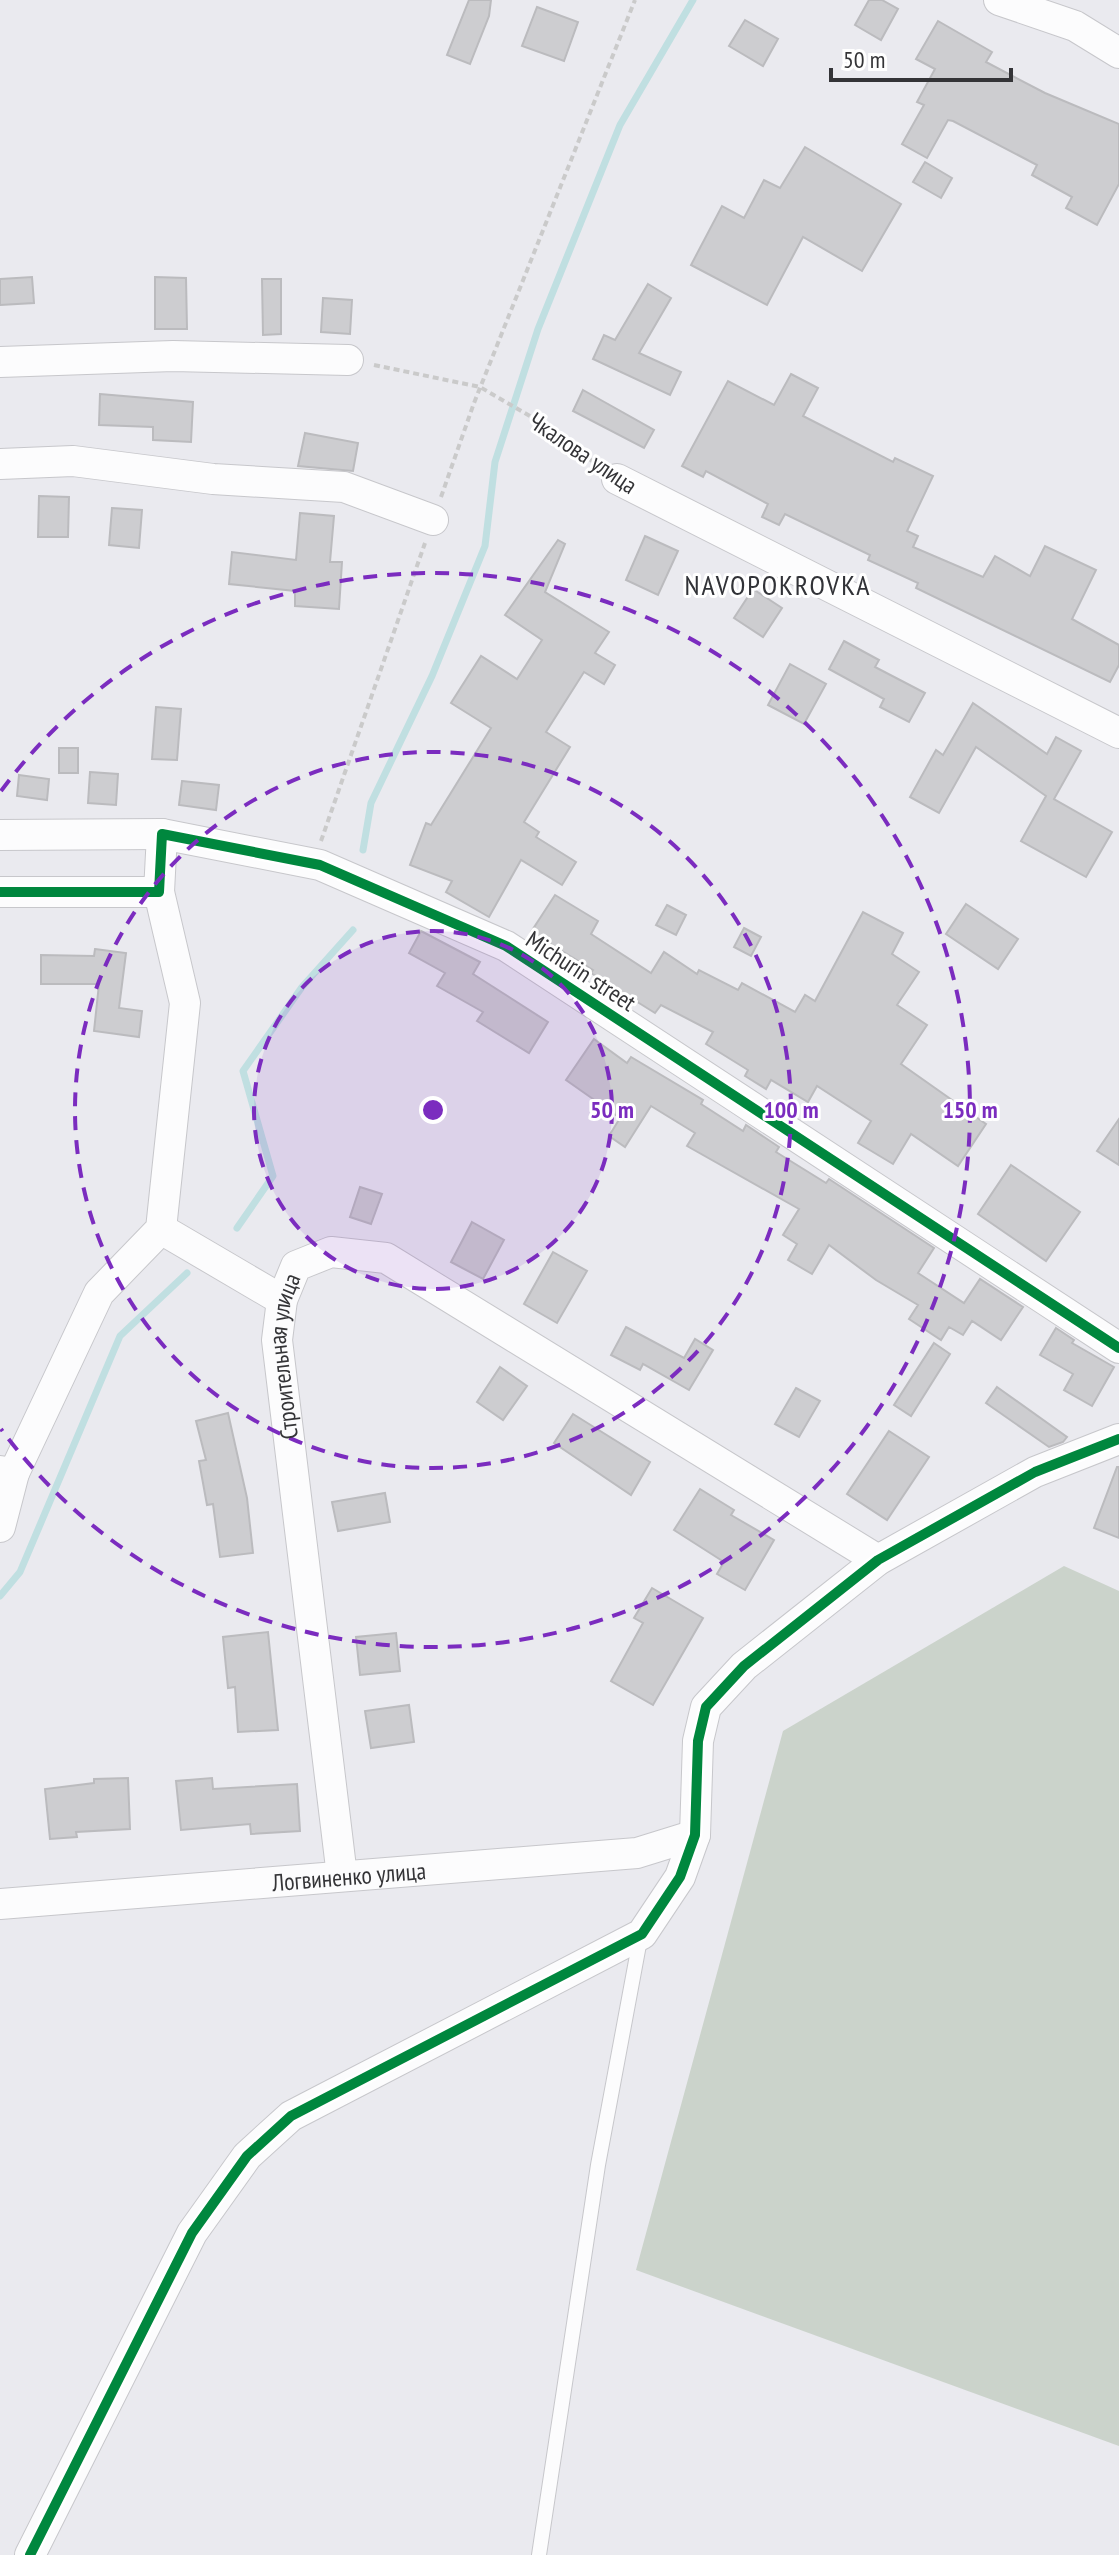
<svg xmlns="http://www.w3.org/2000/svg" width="1119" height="2555" font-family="'PT Sans Narrow',sans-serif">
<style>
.green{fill:#cbd3cb}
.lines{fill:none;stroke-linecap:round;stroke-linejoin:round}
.stream{stroke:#c0dfe1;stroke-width:7}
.building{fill:#cdcdd0;stroke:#bbbbbe;stroke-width:2}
.lane-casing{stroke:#c7c7cb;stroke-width:16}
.street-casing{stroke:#c7c7cb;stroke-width:32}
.path{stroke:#cacaca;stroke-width:4;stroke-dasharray:6 4;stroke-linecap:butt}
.lane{stroke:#fcfcfd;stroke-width:14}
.street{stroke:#fcfcfd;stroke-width:30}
.cycleway-casing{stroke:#fff;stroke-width:15}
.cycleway{stroke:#00873e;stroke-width:10}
.ring{fill:none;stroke:#7b2cbf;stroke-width:4;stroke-dasharray:14 10}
.labels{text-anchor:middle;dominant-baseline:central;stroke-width:6;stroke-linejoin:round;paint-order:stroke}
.street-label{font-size:24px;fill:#343437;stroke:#fff}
.quarter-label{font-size:28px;letter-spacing:2px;fill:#313237;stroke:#fff}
.centre{fill:#7b2cbf;stroke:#fff;stroke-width:4}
.ring-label{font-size:24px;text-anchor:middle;font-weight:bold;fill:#7b2cbf;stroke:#fff;stroke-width:6;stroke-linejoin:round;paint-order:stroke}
</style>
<rect width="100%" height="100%" fill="#eaeaef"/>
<path class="green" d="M1064 1566 1119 1591V2446L636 2270 783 1731Z"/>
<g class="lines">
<g class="stream">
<path d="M363 850 371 803 432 676 485 546 495 462 538 329 620 125 693 0"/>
<path d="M237 1228 273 1176 243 1071 302 987 353 930"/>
<path d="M0 1596 20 1572 120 1336 187 1273"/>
</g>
</g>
<g class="building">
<path d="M469 0H491L489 16 470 64 447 55Z"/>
<path d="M869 0H882L898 9 881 40 855 25Z"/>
<path d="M537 7 578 22 564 61 522 46Z"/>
<path d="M745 20 778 39 763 66 729 46Z"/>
<path d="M938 21 992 52 986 62 1045 93 1119 124V184L1097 225 1066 208 1072 197 1032 175 1037 165 953 121 948 120 927 158 902 144 924 105 917 102 935 69 916 59Z"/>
<path d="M805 147 901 204 862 271 803 237 767 305 691 265 722 206 744 218 764 180 780 188Z"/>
<path d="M925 162 952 178 941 198 913 182Z"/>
<path d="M32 277 34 303 0 305V279Z"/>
<path d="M155 277 186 278 187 329H155Z"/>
<path d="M262 279H281V334L263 335Z"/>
<path d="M648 284 671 298 639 353 681 372 670 395 593 359 604 335 615 340Z"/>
<path d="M323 298 352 300 350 334 321 332Z"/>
<path d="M791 374 818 388 803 416 893 462 895 458 933 476 907 531 918 536 913 547 983 577 995 556 1030 576 1045 546 1096 570 1072 619 1119 645V665L1110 682 916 588 918 583 868 560 870 555 785 514 779 525 762 517 768 504 706 471 703 477 682 466 728 381 774 405Z"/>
<path d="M583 390 654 430 644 448 573 411Z"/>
<path d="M100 394 193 402 191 442 153 440V427L99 425Z"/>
<path d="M305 433 358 443 353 471 298 466Z"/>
<path d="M39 496 69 497 68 537H38Z"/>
<path d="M112 508 142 510 139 548 109 545Z"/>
<path d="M300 513 334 516 330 562H342L339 609 295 606V591L229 584 232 552 296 560Z"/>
<path d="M645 536 678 551 658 595 626 580Z"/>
<path d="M558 540 565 544 545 592 609 632 595 653 615 665 604 684 584 672 546 732 570 747 524 822 539 832 536 837 576 862 562 885 521 860 489 917 446 892 452 881 410 865 426 823 431 825 491 728 451 703 481 656 517 679 542 640 505 615Z"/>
<path d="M753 589 782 608 763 637 734 618Z"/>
<path d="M844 641 879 660 875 667 925 693 909 722 880 707 884 699 829 669Z"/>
<path d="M790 664 826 684 804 724 768 705Z"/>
<path d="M973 703 1047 754 1056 737 1081 751 1054 799 1112 832 1086 877 1021 841 1046 796 976 747 939 813 910 797 936 750 943 755Z"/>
<path d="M156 707 181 709 177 760 152 759Z"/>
<rect x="59" y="748" width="19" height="25"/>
<path d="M90 772 118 774 116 805 88 803Z"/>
<path d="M19 775 49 779 47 800 17 796Z"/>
<path d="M182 781 219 785 216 810 179 805Z"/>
<path d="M555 895 598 921 591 934 651 973 664 952 697 974 699 970 738 990 742 983 795 1012 805 995 815 1001 863 912 903 933 892 954 919 972 897 1005 927 1025 901 1064 986 1124 958 1166 911 1134 893 1164 858 1143 871 1121 817 1086 808 1102 771 1080 766 1089 745 1076 748 1070 706 1044 713 1032 661 1005 655 1013 591 973 593 970 531 932Z"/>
<path d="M966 904 1018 939 998 969 946 934Z"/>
<path d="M667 905 686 915 676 935 656 925Z"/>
<path d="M744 928 761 937 751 956 734 947Z"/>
<path d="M421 931 480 962 473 974 548 1022 529 1053 477 1021 483 1012 437 986 445 973 409 953Z"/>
<path d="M95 949 126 953 119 1008 142 1011 139 1037 94 1031 99 984H41V955L94 956Z"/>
<path d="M594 1039 627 1063 631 1057 703 1100 701 1104 743 1131 746 1125 779 1147 776 1152 826 1183 829 1179 934 1248 918 1273 964 1303 980 1279 1023 1307 1001 1340 972 1321 963 1335 949 1327 941 1340 909 1319 918 1305 876 1280 829 1245 812 1274 788 1260 797 1244 783 1235 799 1209 687 1146 695 1133 651 1106 625 1147 609 1136 620 1118 566 1080Z"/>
<path d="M1119 1119V1165L1097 1151Z"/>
<path d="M1011 1165 1080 1212 1046 1261 978 1214Z"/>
<path d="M360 1187 382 1194 371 1224 350 1217Z"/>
<path d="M472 1222 504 1240 483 1279 451 1262Z"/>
<path d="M553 1252 587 1271 557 1323 524 1304Z"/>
<path d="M626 1327 684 1358 695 1339 713 1350 689 1390 643 1364 640 1370 611 1355Z"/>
<path d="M1056 1328 1074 1340 1072 1343 1114 1367 1092 1406 1064 1390 1073 1374 1040 1355Z"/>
<path d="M934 1343 950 1354 911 1416 894 1405Z"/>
<path d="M500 1367 527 1386 503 1420 477 1402Z"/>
<path d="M997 1387 1067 1437 1063 1442 1049 1447 986 1403Z"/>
<path d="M796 1388 820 1401 799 1437 775 1424Z"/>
<path d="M228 1413 247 1498 253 1553 220 1557 213 1504 207 1505 199 1461 206 1460 196 1421Z"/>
<path d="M573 1414 650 1462 631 1495 554 1443Z"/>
<path d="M889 1431 929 1457 887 1520 847 1494Z"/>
<path d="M1117 1467H1119V1538L1094 1528Z"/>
<path d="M700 1489 734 1510 731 1515 774 1540 745 1590 717 1574 724 1562 674 1530Z"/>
<path d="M385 1493 390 1522 338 1531 332 1502Z"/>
<path d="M652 1588 703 1618 653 1705 611 1681 643 1623 634 1618Z"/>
<path d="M268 1632 278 1730 238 1732 235 1687 228 1688 223 1637Z"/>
<path d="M396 1633 400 1671 360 1675 356 1637Z"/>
<path d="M409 1705 414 1742 371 1748 365 1711Z"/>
<path d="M128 1778 130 1829 76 1832 77 1837 50 1839 45 1789 94 1783V1779Z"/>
<path d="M212 1778 213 1789 297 1784 300 1831 251 1834 250 1824 181 1830 176 1781Z"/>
</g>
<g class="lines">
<defs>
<path id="lane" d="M539 2555 598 2165 641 1934"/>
<g id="street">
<path d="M999 0 1075 26 1119 53"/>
<path d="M0 362 173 356 348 360"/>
<path d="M0 464 73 461 213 479 344 487 433 520"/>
<path d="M617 479 1119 733"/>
<path d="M0 835 162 834"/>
<path d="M0 892H159L162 834 320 865 506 946 1119 1348"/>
<path d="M161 1229 282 1300"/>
<path d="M0 1471 14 1473 0 1527"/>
<path d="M14 1473 99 1293 161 1229 185 1003 159 892"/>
<path id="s1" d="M342 1876 277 1340 282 1300 296 1266 331 1252 386 1258 878 1560"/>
<path id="s2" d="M0 1904 637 1853 695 1835"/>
<path d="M30 2555 192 2233 247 2156 291 2116 642 1934 680 1877 695 1835 698 1741 706 1707 744 1666 878 1560 1035 1472 1119 1439"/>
</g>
</defs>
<use href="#lane" class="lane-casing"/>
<use href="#street" class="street-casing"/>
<g class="path">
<path d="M374 365 480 387 535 419 596 464"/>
<path d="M441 497 474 403 635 0"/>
<path d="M321 841 425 543"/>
</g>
<use href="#lane" class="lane"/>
<use href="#street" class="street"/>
<defs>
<g id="cycleway">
<path d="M0 892H159L162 834 320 865 506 946 1119 1348"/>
<path d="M30 2555 192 2233 247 2156 291 2116 642 1934 680 1877 695 1835 698 1741 706 1707 744 1666 878 1560 1035 1472 1119 1439"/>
</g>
</defs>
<use href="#cycleway" class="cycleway-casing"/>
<use href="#cycleway" class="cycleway"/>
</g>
<circle cx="433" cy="1110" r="179" fill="#7b2cbf" fill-opacity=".12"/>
<g class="ring">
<circle cx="433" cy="1110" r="179"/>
<circle cx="433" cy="1110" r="358"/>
<path d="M1 791A537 537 0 1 1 1 1429"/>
</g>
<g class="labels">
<g class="street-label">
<text transform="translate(583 453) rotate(34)">Чкалова улица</text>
<text transform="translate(581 971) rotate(33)">Michurin street</text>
<text stroke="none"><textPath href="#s1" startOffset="524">Строительная улица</textPath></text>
<text stroke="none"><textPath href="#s2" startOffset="350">Логвиненко улица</textPath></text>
</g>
<g class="quarter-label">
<text x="778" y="584">NAVOPOKROVKA</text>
</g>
</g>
<circle cx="433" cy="1110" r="12" class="centre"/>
<g class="ring-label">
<text x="612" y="1118">50 m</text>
<text x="791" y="1118">100 m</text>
<text x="970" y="1118">150 m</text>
</g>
<path d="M831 68v12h180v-12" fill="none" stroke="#343437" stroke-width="4"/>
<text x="843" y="68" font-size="24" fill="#343437" stroke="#ffffff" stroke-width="6" paint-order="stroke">50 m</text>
</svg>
